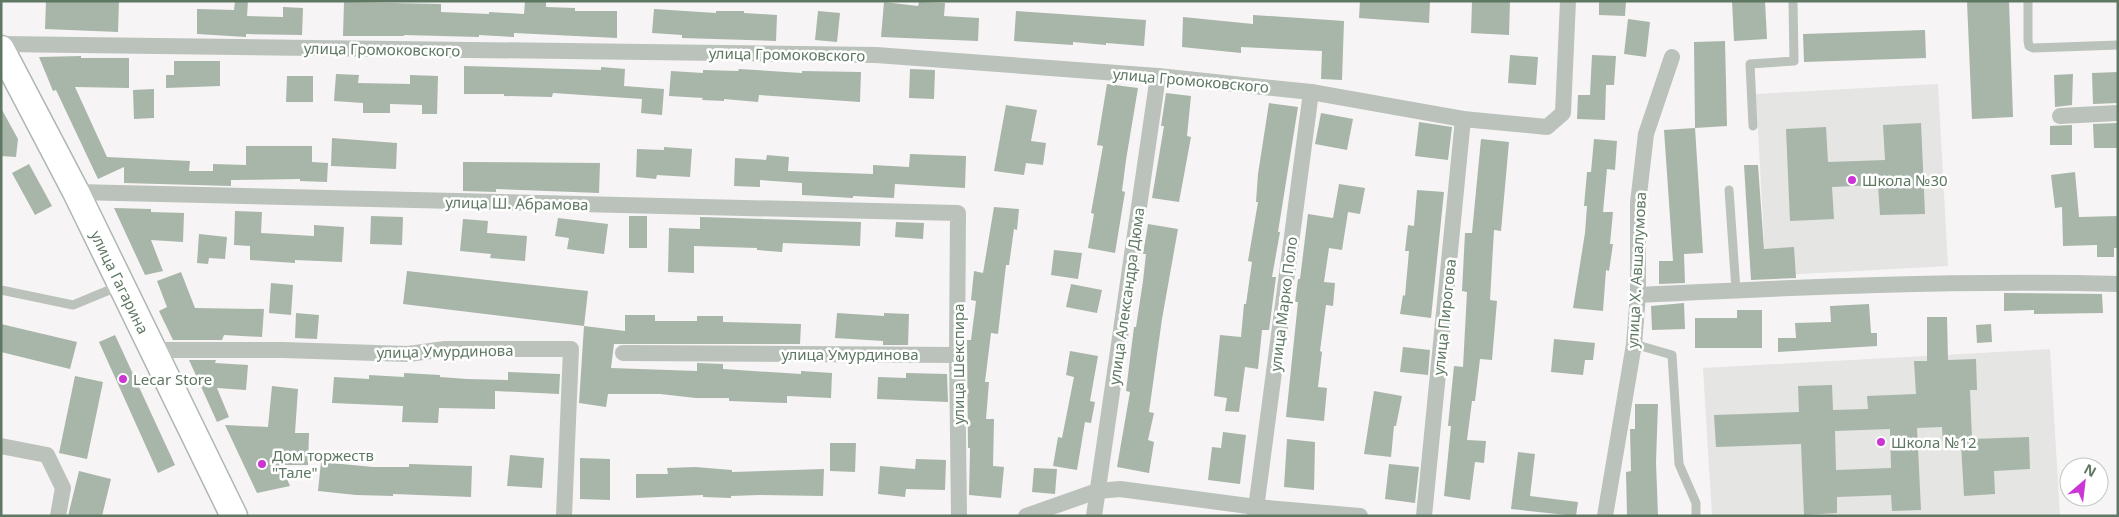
<svg xmlns="http://www.w3.org/2000/svg" width="2119" height="517" font-family="'Noto Sans',sans-serif">
<style>
.built{fill:#e5e5e4}
.building{fill:#a8b5a9;fill-rule:evenodd}
.lines{fill:none;stroke-linecap:round;stroke-linejoin:round}
.primary-casing{stroke:#aeb7af;stroke-width:29}
.service{stroke:#bac2bb;stroke-width:9}
.minor{stroke:#bac2bb;stroke-width:16}
.primary{stroke:#fff;stroke-width:26}
.poi-dot{fill:#cb35d6;stroke:#fff;stroke-width:2}
.labels{text-anchor:middle;dominant-baseline:central;stroke-width:5;stroke-linejoin:round;paint-order:stroke}
.street-label{font-size:15px;fill:#5f7863;stroke:#fff}
.poi-label{font-size:15px;fill:#5f7863;stroke:#fff;text-anchor:start}
</style>
<rect width="100%" height="100%" fill="#f7f4f5"/>
<g class="built">
<path d="M1938 84 1948 266 1766 276 1756 94Z"/>
<path d="M2050 349 2060 516H1712L1703 368Z"/>
</g>
<g class="building">
<path d="M46 1H119L118 32 45 29Z"/>
<path d="M235 1H248L247 16 283 17V7L303 8 302 35 246 34V37L197 34V9L234 10Z"/>
<path d="M525 1 546 2V7L575 8V11H617V38L514 33V37L479 35V37L404 35V36H343L344 2 441 4V12L489 14V12L524 14Z"/>
<path d="M1360 1H1430L1429 23 1359 18Z"/>
<path d="M1472 1H1510L1509 35 1471 33Z"/>
<path d="M1599 1H1626L1625 16 1599 15Z"/>
<path d="M1732 1H1765L1767 39 1734 41Z"/>
<path d="M1967 1H2009L2013 117 1972 119Z"/>
<path d="M884 2 918 6 919 2 945 3 944 16 979 18 978 41 881 37Z"/>
<path d="M654 9 716 13V11H744V13L777 15 776 41 682 38V35L652 33Z"/>
<path d="M818 11 840 13 837 42 815 40Z"/>
<path d="M1016 11 1146 20 1144 46 1106 43V45L1073 42V45L1014 41Z"/>
<path d="M1253 15 1344 21 1342 80 1321 79 1322 51 1241 47V53L1182 47 1183 17 1253 24Z"/>
<path d="M1628 19 1650 22 1646 57 1624 54Z"/>
<path d="M1925 30 1926 58 1804 62 1803 34Z"/>
<path d="M1725 41 1727 126 1695 128 1694 42Z"/>
<path d="M1510 55 1538 57 1536 85 1508 83Z"/>
<path d="M1592 55 1616 56 1614 85H1606L1605 120 1577 119 1578 95H1590Z"/>
<path d="M81 56V58H129V88L75 87 107 157 190 161 189 171H213V164L246 165V146H312V162L328 163 327 182 300 181V179L231 180V186L124 183V167L98 179 56 90 53 91 39 57Z"/>
<path d="M174 61H220V86L166 88V75H174Z"/>
<path d="M464 66 601 70V67L625 69 624 86 664 89 662 115 641 113 642 99 553 93 552 97 504 96V94H464Z"/>
<path d="M739 69 802 73V71L861 72 860 102 759 95 758 102 724 99V101L702 100 703 98 669 96 671 71 703 73V70L738 71Z"/>
<path d="M910 69 935 70 934 99 909 98Z"/>
<path d="M2118 72V103L2093 104 2092 73Z"/>
<path d="M336 74 359 75 358 83 410 84V75L438 76 437 114H422V105L390 104V113H363V103L334 101Z"/>
<path d="M2073 74 2072 105 2055 107 2054 75Z"/>
<path d="M287 76H313V102H286Z"/>
<path d="M1107 84 1138 88 1126 160 1122 191 1125 192 1115 253 1088 248 1094 214 1091 213 1103 146 1097 145Z"/>
<path d="M154 89V118L134 119 133 90Z"/>
<path d="M1166 93 1191 96 1187 136 1191 137 1179 202 1152 198 1164 126H1161Z"/>
<path d="M1269 103 1298 107 1278 232H1280L1272 277H1276L1269 330H1262L1258 369 1245 367 1239 412 1225 411 1227 398 1214 396 1220 335 1241 337 1244 304H1246L1252 262 1248 261 1258 202H1256L1258 174Z"/>
<path d="M1006 105 1037 110 1031 141 1046 143 1043 165 1026 163 1024 175 994 171Z"/>
<path d="M1 108 18 139 16 157 1 156Z"/>
<path d="M1321 113 1353 119 1347 150 1315 144Z"/>
<path d="M1419 122 1452 127 1448 160 1415 156Z"/>
<path d="M1921 123 1925 214 1880 215 1878 185 1832 187 1834 219 1790 221 1786 129 1826 127 1828 162 1885 160 1883 125Z"/>
<path d="M2117 123 2118 148H2094L2093 124Z"/>
<path d="M2072 125V145H2050V126Z"/>
<path d="M1695 128 1703 253 1684 254 1685 283 1659 284V261H1673L1664 130Z"/>
<path d="M332 138 397 143 396 169 331 166Z"/>
<path d="M1481 139 1509 142 1501 231 1494 230 1490 300 1497 301 1492 360 1480 359 1475 401H1472L1467 440 1486 441 1484 463 1475 462 1470 500 1444 496 1451 426H1448L1454 366 1463 367 1467 292 1462 291 1465 233H1472Z"/>
<path d="M1594 139 1617 141 1615 170 1607 169 1603 212H1613L1610 244H1613L1609 271 1606 270 1603 311 1573 308 1585 233 1587 206H1584L1587 172H1591Z"/>
<path d="M664 147 692 149 690 177 657 175 656 179 636 177 637 149 664 150Z"/>
<path d="M910 154 966 156 965 188 895 184 894 198 853 196V198L802 195V183L760 180V187L734 186 735 158 766 160 767 155 789 157 788 171 873 174V165L909 167Z"/>
<path d="M463 162 600 163 599 193 496 189V192L463 191Z"/>
<path d="M29 164 52 206 35 215 12 173Z"/>
<path d="M1744 165H1758L1764 249 1794 247 1796 278 1751 280Z"/>
<path d="M2075 172 2079 217 2118 216V248H2114V257H2097V245L2063 246 2062 207 2055 208 2051 175Z"/>
<path d="M1339 184 1365 188 1360 214 1348 212 1342 250 1329 248 1324 282 1335 283 1333 306 1326 305 1320 351 1322 352 1318 387 1327 388 1324 421 1286 417 1298 302H1295L1298 279H1300L1308 214 1333 218Z"/>
<path d="M1417 190 1444 192 1431 318 1400 314 1403 295 1405 296 1409 251H1405L1408 225 1414 226Z"/>
<path d="M994 207 1019 209 1017 230 1014 229 1009 265H1006L998 334 991 333 985 382H989L986 419H994L993 466 1004 467 1001 498 969 495 970 448H968L967 340H971L976 301 971 300 974 271 983 273Z"/>
<path d="M114 208 151 209V212L184 213 183 242 151 240 163 271 145 275Z"/>
<path d="M235 211 262 212 261 233 314 236V225L344 227 342 262 295 260V263L250 260V246L234 245Z"/>
<path d="M371 216 403 217 402 245 370 244Z"/>
<rect x="629" y="216" width="18" height="32"/>
<path d="M700 217 861 222 860 246 783 243 782 252 757 250V248L694 246V273L668 272 669 228 700 229Z"/>
<path d="M558 218 608 224 604 254 567 249 569 238 555 236Z"/>
<path d="M463 219 488 221 487 233 527 236 525 261 490 258 491 254 460 251Z"/>
<path d="M896 222 924 223 923 239 895 237Z"/>
<path d="M1148 224 1178 229 1162 319 1149 412 1154 413 1148 440 1154 442 1149 473 1117 467 1130 392 1126 391 1134 327H1136L1143 281 1146 254H1143Z"/>
<path d="M199 234 227 237 225 259 209 258 208 264 197 263Z"/>
<path d="M1054 250 1082 253 1078 279 1051 275Z"/>
<path d="M407 271 588 291 584 326 403 304Z"/>
<path d="M181 272 195 308 264 309 262 337 224 335 222 340H173L159 311 167 307 157 281Z"/>
<path d="M271 283 293 285 291 315 269 313Z"/>
<path d="M1071 284 1102 290 1097 313 1066 307Z"/>
<path d="M2004 293 2102 294 2103 313 2034 314V310L2004 311Z"/>
<path d="M1684 303 1685 329 1652 330 1651 306Z"/>
<path d="M1869 304 1871 333H1877V346L1778 352V338H1796L1795 323 1831 322 1830 306Z"/>
<path d="M1737 310H1762V348H1695V318H1737Z"/>
<path d="M296 313 319 315 317 339 295 338Z"/>
<path d="M837 313 884 316V313L909 314 908 345H883V341L835 338Z"/>
<path d="M625 315H655V321H697V316H723V322L801 324 800 344H614L611 368 697 371V363L723 364V369L801 374V371L832 373 831 398 787 396V403L729 401V398H696L660 394H608L606 407 579 403 584 326 625 331Z"/>
<path d="M1927 317H1947L1948 360 1976 359 1977 390H1970L1972 439 2029 437 2030 469 1994 471 1995 494 1964 496 1961 445H1943L1942 427 1917 428 1921 510 1892 511 1891 495 1837 497V513L1804 515 1801 444 1716 447 1714 415 1799 412 1798 386 1832 385 1833 410 1868 409 1867 396 1916 394 1914 361H1927ZM1890 429 1891 468 1836 470 1835 431Z"/>
<path d="M1 324 77 342 70 369 1 352Z"/>
<path d="M1991 324 1992 342 1977 343 1976 325Z"/>
<path d="M115 335 175 465 158 473 99 342Z"/>
<path d="M1554 339 1595 343 1593 360H1585L1583 375 1551 372Z"/>
<path d="M1403 347 1430 350 1428 375 1400 372Z"/>
<path d="M1070 351 1098 356 1090 401 1095 402 1091 423 1085 422 1077 470 1053 466 1058 437 1062 438 1074 377 1066 375Z"/>
<path d="M189 360H216L215 363 248 365 246 390 217 388 229 417 217 422Z"/>
<path d="M508 372 560 374 559 394 495 391V409L439 408 438 423 402 422 403 406 332 403 334 377 369 379V375L404 377V373L440 375V377L467 379 508 380Z"/>
<path d="M906 373 947 374 948 402 877 399 878 377 906 378Z"/>
<path d="M75 376 103 382 87 459 59 453Z"/>
<path d="M272 386 298 389 295 433H309L308 465H281L290 486 257 493 225 425 268 427Z"/>
<path d="M1374 391 1402 396 1396 426H1394L1391 457 1364 454Z"/>
<path d="M1635 404H1658L1656 462 1658 516H1627L1626 472 1631 471 1630 429H1635Z"/>
<path d="M1223 432 1246 435 1240 484 1208 480 1212 447 1221 448Z"/>
<path d="M1287 439 1315 442 1314 490 1284 487Z"/>
<path d="M830 443H856L855 472 830 471Z"/>
<path d="M1518 452 1535 454 1530 496 1578 502 1576 516 1511 509Z"/>
<path d="M510 455 544 458 542 488 507 486Z"/>
<path d="M580 458 610 459V500L580 499Z"/>
<path d="M916 459 946 460 945 490 906 489 905 497 878 494 880 466 915 469Z"/>
<path d="M321 462 373 467H409V464L472 466 471 497 393 494V496L356 495 318 491Z"/>
<path d="M1389 464 1419 467 1415 503 1385 499Z"/>
<path d="M695 467 732 470V472L824 469 823 496 759 495 731 496V498L703 497V495L636 498V474H668L667 468Z"/>
<path d="M1034 468 1057 469 1055 494 1032 492Z"/>
<path d="M79 471 111 479 102 516H68Z"/>
</g>
<g class="lines">
<defs>
<path id="primary" d="M1 49 76 192 234 516"/>
</defs>
<use href="#primary" class="primary-casing"/>
<g class="service">
<path d="M2028 1V41L2029 46 2033 48 2118 45"/>
<path d="M1753 126 1750 64 1794 61 1793 1"/>
<path d="M1729 190 1736 290"/>
<path d="M1 290 73 305 119 286"/>
<path d="M1634 344 1672 355 1679 464 1696 503V516"/>
</g>
<g class="minor">
<path d="M1 44 876 55 1158 76 1311 92 1463 119 1547 127 1563 113 1568 1"/>
<path d="M2060 116 2118 113"/>
<path d="M76 192 958 213 957 355 959 516"/>
<path d="M1638 295C1797 287 1958 280 2118 284"/>
<path d="M154 350H283L408 354 445 349H571L564 516"/>
<path d="M623 353 957 355"/>
<path d="M1 446 47 455 63 488 58 516"/>
<path d="M1026 516 1097 491 1120 489 1256 507 1360 516"/>
<path d="M1094 516 1158 76"/>
<path d="M1255 516 1311 92"/>
<path d="M1424 516 1463 119"/>
<path d="M1605 516 1634 344 1638 295V203L1646 134 1672 57"/>
</g>
<use href="#primary" class="primary"/>
</g>
<g class="poi-dot">
<circle cx="1852" cy="180" r="5"/>
<circle cx="123" cy="379" r="5"/>
<circle cx="1881" cy="442" r="5"/>
<circle cx="262" cy="464" r="5"/>
</g>
<g class="labels">
<g class="street-label">
<text transform="translate(382 49) rotate(1)">улица Громоковского</text>
<text transform="translate(787 54) rotate(1)">улица Громоковского</text>
<text transform="translate(1191 80) rotate(5)">улица Громоковского</text>
<text transform="translate(517 203) rotate(1)">улица Ш. Абрамова</text>
<text transform="translate(1636 270) rotate(-87)">улица Х. Авшалумова</text>
<text transform="translate(120 282) rotate(64)">улица Гагарина</text>
<text transform="translate(1126 296) rotate(-82)">улица Александра Дюма</text>
<text transform="translate(1283 304) rotate(-83)">улица Марко Поло</text>
<text transform="translate(1444 317) rotate(-84)">улица Пирогова</text>
<text transform="translate(445 351) rotate(-1)">улица Умурдинова</text>
<text x="850" y="354">улица Умурдинова</text>
<text transform="translate(958 364) rotate(-90)">улица Шекспира</text>
</g>
<g class="poi-label">
<text x="1862" y="180">Школа №30</text>
<text x="133" y="379">Lecar Store</text>
<text x="1891" y="442">Школа №12</text>
<text x="272" y="455">Дом торжеств<tspan x="272" dy="17">"Тале"</tspan></text>
</g>
</g>
<rect width="2119" height="517" fill="none" stroke="#5f7863" stroke-width="5"/>
<g transform="translate(2084 482) rotate(28)"><circle r="24" fill="#ffffff" stroke="#bfc9c1"/>
<path d="M0-4L9 19L0 12L-9 19Z" fill="#cb35d6"/>
<text y="-8" font-size="14" font-weight="bold" text-anchor="middle" fill="#5f7863">N</text>
</g>
</svg>
